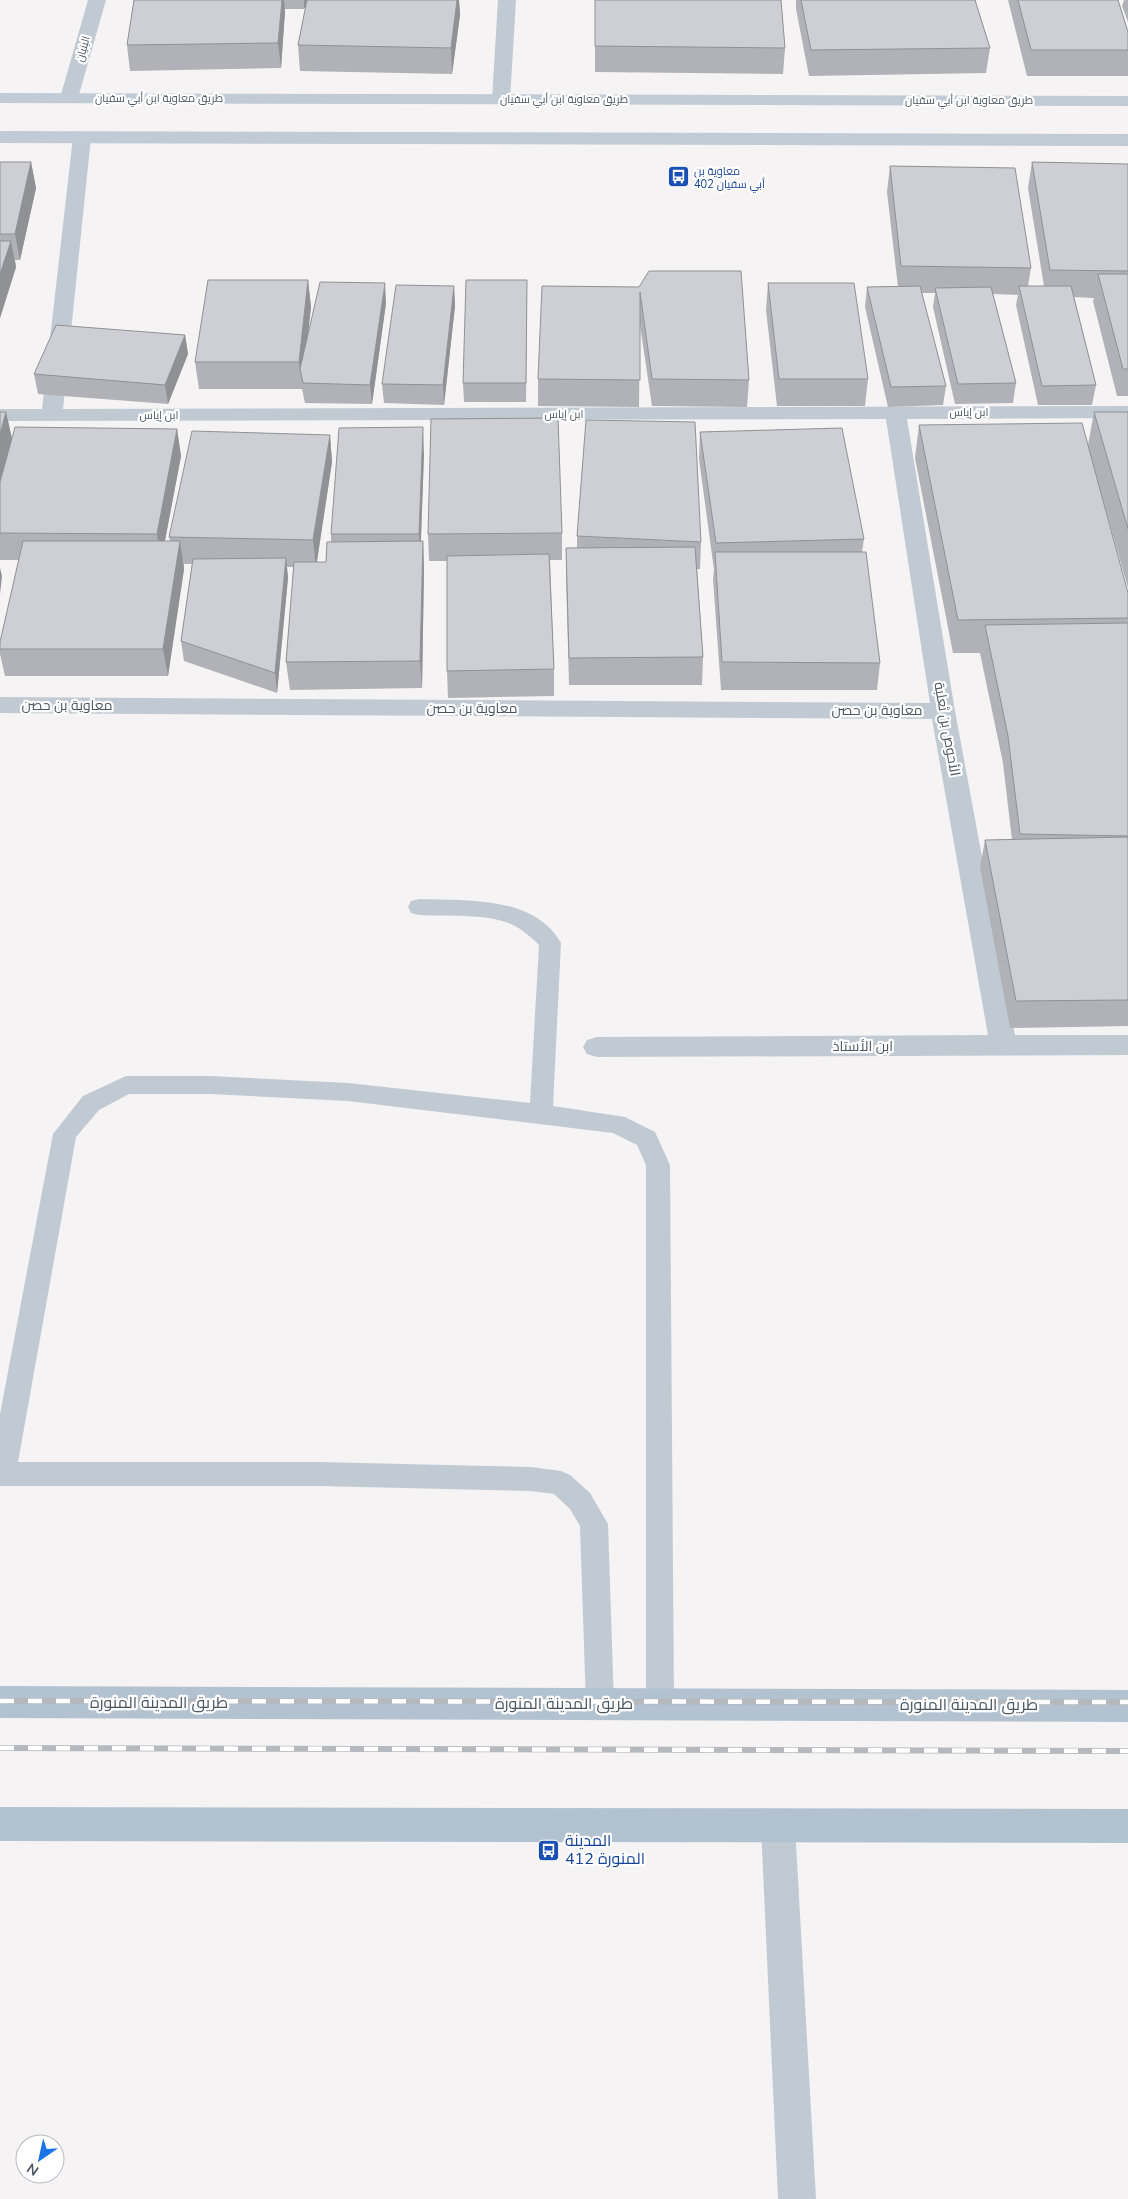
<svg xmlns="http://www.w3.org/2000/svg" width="1128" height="2199" font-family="'Nunito Sans',Cairo,sans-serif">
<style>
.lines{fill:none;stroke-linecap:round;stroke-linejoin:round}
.lane{fill:#c1cad2;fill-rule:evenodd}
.street{fill:#c1cad2;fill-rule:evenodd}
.secondary{fill:#c1cbd6;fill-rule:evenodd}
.primary{fill:#b3c2d1;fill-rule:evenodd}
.rail-casing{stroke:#b5b8bd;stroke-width:6}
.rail{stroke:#fff;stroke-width:4.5;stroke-dasharray:14;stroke-linecap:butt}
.wall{fill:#b0b2b7}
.shaded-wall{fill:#909195}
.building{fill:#cdcfd5;stroke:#909195}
.labels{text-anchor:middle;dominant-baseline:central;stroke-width:4.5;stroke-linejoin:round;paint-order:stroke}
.far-street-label{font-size:11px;fill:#4a5661;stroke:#fff}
.far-transit-label{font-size:11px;fill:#164399;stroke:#fff;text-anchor:start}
.street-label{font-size:14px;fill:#4a5661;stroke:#fff}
.near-street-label{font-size:16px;fill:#4a5661;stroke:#fff}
.near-transit-label{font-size:16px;fill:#164399;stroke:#fff;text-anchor:start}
</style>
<rect width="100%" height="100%" fill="#f5f3f3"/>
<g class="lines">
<path class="lane" d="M419 899C466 901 534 895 561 943L553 1106 625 1117 655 1132 670 1165 674 1705 670 1715 660 1718 650 1715 646 1705V1165L637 1145 613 1133 348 1101 210 1094H129L99 1110 76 1137 18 1462H318L531 1467 561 1471 570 1475 590 1493 608 1524 614 1705 610 1715 600 1718 590 1715 586 1705 580 1526 570 1509 554 1494 531 1491 318 1486H0V1414L53 1134 83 1096 126 1076H210L348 1083 530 1103 539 945C531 937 522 929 511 924 484 913 448 917 419 915L411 913 408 907 411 901Z"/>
<g class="street">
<path d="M88 0H106L78 98 75 102 69 103 63 102 60 98Z"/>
<path d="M498 0H516L510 99 507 103 501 104 495 103 492 99Z"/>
<path d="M82 131 89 133 91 137 63 409 1128 406V418L907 419 955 711 1015 1035H1128V1055L597 1057 587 1054 583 1047 587 1040 597 1037 988 1035 932 719 0 713V697L930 703 886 419 0 421V409H42L73 137 75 133Z"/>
<path d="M778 1809 790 1814 795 1826 816 2199H778L761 1826 766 1814Z"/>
</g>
<g class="secondary">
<path d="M0 93 1128 96V106L0 103Z"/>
<path d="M0 131 1128 134V146L0 143Z"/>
</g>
<g class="primary">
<path d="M0 1686 1128 1690V1722L0 1718Z"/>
<path d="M0 1807 1128 1809V1843L0 1841Z"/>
</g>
<defs>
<g id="rail">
<path d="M0 1701 1128 1702"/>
<path d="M0 1748 1128 1751"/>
</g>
</defs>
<use href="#rail" class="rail-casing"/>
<use href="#rail" class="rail"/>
</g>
<g class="wall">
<path d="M134 0H459L460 15 452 74 300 71 298 45 306 6 304 9H285L281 68 130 71 127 45Z"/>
<path d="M595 0 785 48 783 74 595 72Z"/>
<path d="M796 0H975L990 48 986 73 809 76 796 9Z"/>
<path d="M1008 0H1118L1128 32V76H1027Z"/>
<path d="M1124 0H1128V22L1122 6Z"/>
<path d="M0 162H31L36 188 20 260H15L16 267 0 318Z"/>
<path d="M1032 162 1128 164V396H1117L1093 301 1094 298 1074 297 1096 385 1092 405H1038L1016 305 1018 295 993 294 1016 383 1013 403 955 404 933 307 935 293H921L946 386 943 405 888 407 865 307 867 287H898L887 192 890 166 1031 268 1028 286H1044L1028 188Z"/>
<path d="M308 280 311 307 307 337 386 303 372 404 305 403 302 389H199L195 362Z"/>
<path d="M768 283 868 379 865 406H777L766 310Z"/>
<path d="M454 286 455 306 444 405 384 403 382 384Z"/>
<path d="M639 287 749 380 747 407 652 406 640 325 639 407 538 406V379Z"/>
<path d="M527 300 526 402H464L463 383Z"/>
<path d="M185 335 188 354 168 404 38 394 34 374Z"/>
<path d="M0 412H6L12 439 177 429 181 456 165 541H170L169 537 330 435 332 462 317 562H326L331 542V534L424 454 421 541H423L424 569 422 688 290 690 286 662 294 567H287L288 578 277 693 184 661 181 641 192 564H184V569L168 676H5L0 654V642L19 560H0Z"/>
<path d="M1094 412H1128V588L1098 483 1128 593V1026L1010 1028 980 867 985 840H1012L1003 763 980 653H953L915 458 919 425 1088 445Z"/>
<path d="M700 432 864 539 862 552 880 663 877 690H721L713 579 714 570 699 459Z"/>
<path d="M562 533V560H550L554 669V696L448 698 447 671V561H429L428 534Z"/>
<path d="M577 536 701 542 700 569H697L703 657 702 685H569L566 576V548H577Z"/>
</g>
<g class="shaded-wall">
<path d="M282 0H284L285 12 281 68 278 43Z"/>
<path d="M304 0H308L304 9Z"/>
<path d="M457 0H459L460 15 452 74 451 48Z"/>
<path d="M31 162 36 188 20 260 15 234Z"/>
<path d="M11 241 16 267 0 318V274Z"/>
<path d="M308 280 311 307 303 382 300 369 302 389 299 362Z"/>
<path d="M385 283 386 303 372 404 370 385Z"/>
<path d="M454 286 455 306 444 405 443 385Z"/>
<path d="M185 335 188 354 168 404 165 385Z"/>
<path d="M6 412 12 439 0 486V434Z"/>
<path d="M423 427 424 454 420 561 419 534Z"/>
<path d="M177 429 181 456 161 561 157 534Z"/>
<path d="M330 435 332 462 316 567 313 540Z"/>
<path d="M180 541 184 569 168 676 163 649Z"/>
<path d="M423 541 424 569 422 688 420 661Z"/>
<path d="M286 558 288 578 277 693 275 673Z"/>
<path d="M0 568 2 576 0 594Z"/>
</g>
<g class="building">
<path d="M134 0H282L278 43 127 45Z"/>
<path d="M307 0H457L451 48 298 45Z"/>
<path d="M595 0H781L785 48 595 46Z"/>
<path d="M801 0H975L990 48 811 50Z"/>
<path d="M1018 0H1118L1128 32V50H1031Z"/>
<path d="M0 162H31L15 234H0Z"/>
<path d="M1032 162 1128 164V271L1050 270Z"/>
<path d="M890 166 1015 168 1031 268 901 266Z"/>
<path d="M0 241H11L0 274Z"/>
<path d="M649 271H741L749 380 652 379 640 292V380L538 379 542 286 639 287Z"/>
<path d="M1098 274H1128V369H1123Z"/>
<path d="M208 280H308L299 362H195Z"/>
<path d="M466 280H527L526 383H463Z"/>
<path d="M320 282 385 283 370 385 303 383 300 369Z"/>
<path d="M768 283H854L868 379H779Z"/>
<path d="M396 285 454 286 443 385 382 384Z"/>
<path d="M920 286 946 386 891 387 867 287Z"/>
<path d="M1019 286H1071L1096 385 1042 386Z"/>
<path d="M991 287 1016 383 958 384 935 288Z"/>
<path d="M56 325 185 335 165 385 34 374Z"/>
<path d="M0 412H6L0 434Z"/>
<path d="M1094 412H1128V529Z"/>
<path d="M558 418 562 533 428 534 431 419Z"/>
<path d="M586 420 695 422 701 542 577 536Z"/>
<path d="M1082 423 1128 593V618L958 620 919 425Z"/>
<path d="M15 427 177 429 157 534 0 533V482Z"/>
<path d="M423 427 419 534H331L339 428Z"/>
<path d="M842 428 864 539 716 543 700 432Z"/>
<path d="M192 431 330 435 313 540 169 537Z"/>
<path d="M23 541H180L163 649H0V642Z"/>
<path d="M423 541 420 661 286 662 294 562H326L327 542Z"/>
<path d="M695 547 703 657 569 658 566 548Z"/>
<path d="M715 552H866L880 663 722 662Z"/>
<path d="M549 554 554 669 447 671V556Z"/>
<path d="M286 558 275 673 181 641 193 559Z"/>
<path d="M1128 623V836L1020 834 1008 736 985 625Z"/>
<path d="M1128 837V1000L1016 1001 985 840Z"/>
</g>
<defs>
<symbol id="bus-square" viewBox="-11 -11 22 22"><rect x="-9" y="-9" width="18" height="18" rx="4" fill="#1a4fb4" stroke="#fff"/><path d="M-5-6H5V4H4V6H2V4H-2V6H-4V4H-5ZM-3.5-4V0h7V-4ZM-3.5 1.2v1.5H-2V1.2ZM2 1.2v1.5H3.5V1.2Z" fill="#fff"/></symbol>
</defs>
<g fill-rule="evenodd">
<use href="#bus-square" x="666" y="164" width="25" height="25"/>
<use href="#bus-square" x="536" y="1838" width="25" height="25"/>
</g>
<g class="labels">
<g class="far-street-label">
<text transform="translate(83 49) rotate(-74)">البنيان</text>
<text x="159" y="98">طريق معاوية ابن أبي سفيان</text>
<text x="564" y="99">طريق معاوية ابن أبي سفيان</text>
<text x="969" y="100">طريق معاوية ابن أبي سفيان</text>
<text x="969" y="412">ابن إياس</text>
<text x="564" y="414">ابن إياس</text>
<text x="159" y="415">ابن إياس</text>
</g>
<g class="far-transit-label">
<text x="694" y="171">معاوية بن<tspan x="694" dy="13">أبي سفيان 402</tspan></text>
</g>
<g class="street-label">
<text x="67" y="705">معاوية بن حصن</text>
<text x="472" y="708">معاوية بن حصن</text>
<text x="877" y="710">معاوية بن حصن</text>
<text transform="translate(947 729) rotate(80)">الأحوص بن ثعلبة</text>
<text x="863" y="1046">ابن الأستاذ</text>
</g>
<g class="near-street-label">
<text x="159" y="1703">طريق المدينة المنورة</text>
<text x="564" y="1704">طريق المدينة المنورة</text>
<text x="969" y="1705">طريق المدينة المنورة</text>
</g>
<g class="near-transit-label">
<text x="565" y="1841">المدينة<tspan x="565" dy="18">المنورة 412</tspan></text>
</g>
</g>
<g transform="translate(40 2159) rotate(214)"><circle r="24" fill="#ffffff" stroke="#b7bbc0"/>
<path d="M0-4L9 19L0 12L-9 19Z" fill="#1a73e8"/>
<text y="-8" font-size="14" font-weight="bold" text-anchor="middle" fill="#4a5661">N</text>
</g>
</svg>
